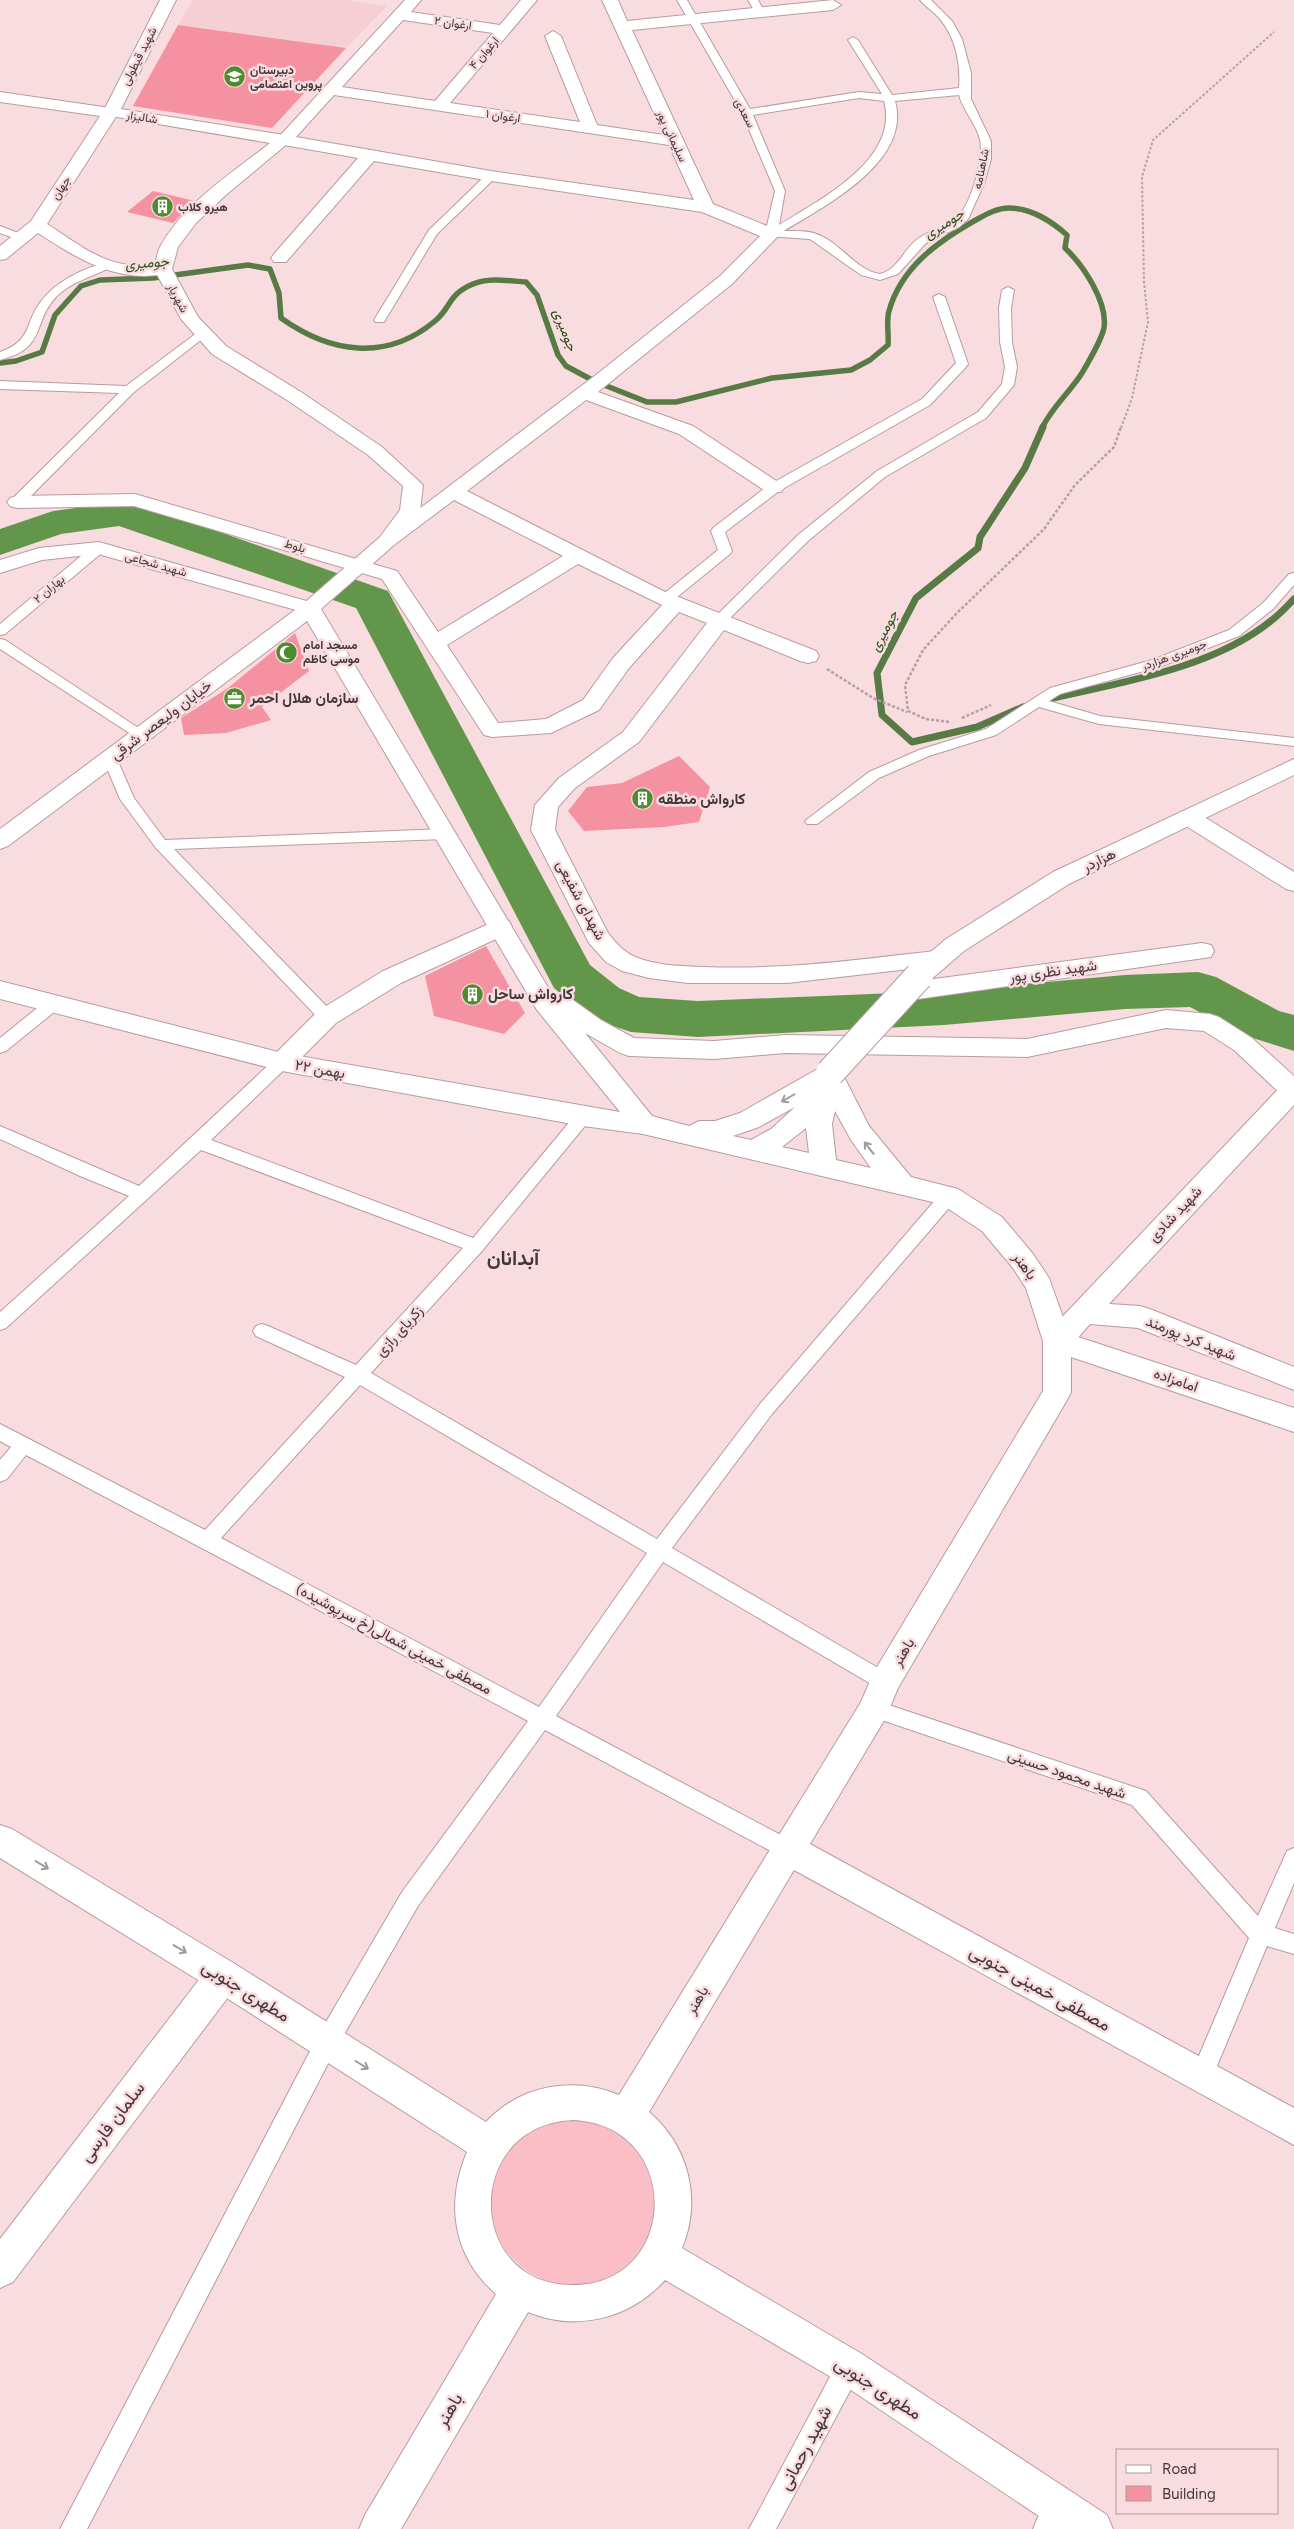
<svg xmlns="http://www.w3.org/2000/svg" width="1294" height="2529" font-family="Figtree,Vazirmatn,sans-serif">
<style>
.built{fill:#f5cfd3}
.green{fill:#fcbec6}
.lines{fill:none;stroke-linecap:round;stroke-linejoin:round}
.stream-far1{stroke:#587a45;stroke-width:5.5}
.stream{stroke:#587a45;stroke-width:7}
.river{fill:#62974b;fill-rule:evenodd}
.building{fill:#f492a1}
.lane-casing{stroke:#b79c9f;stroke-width:2}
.street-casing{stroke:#b79c9f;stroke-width:2}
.secondary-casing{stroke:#b79c9f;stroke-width:2}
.path-far1{stroke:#b6a0a2;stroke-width:2;stroke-dasharray:2.5 2;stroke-linecap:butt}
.path{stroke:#b6a0a2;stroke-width:2.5;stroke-dasharray:3 2;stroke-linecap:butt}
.lane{fill:#fff;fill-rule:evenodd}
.street{fill:#fff;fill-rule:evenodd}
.secondary{fill:#fff;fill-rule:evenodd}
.secondary-bridge-casing{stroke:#b79c9f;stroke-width:30;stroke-linecap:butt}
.secondary-bridge{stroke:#fff;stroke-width:28}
.oneway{stroke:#a09b9c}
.labels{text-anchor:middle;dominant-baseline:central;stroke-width:5;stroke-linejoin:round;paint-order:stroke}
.far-street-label{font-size:12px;fill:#423738;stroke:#f9dcdf}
.far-poi-label{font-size:12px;font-weight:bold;fill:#423738;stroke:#f9dcdf;text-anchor:start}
.far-water-label{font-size:14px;font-style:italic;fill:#284c17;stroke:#f9dcdf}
.poi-label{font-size:15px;font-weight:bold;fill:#423738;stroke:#f9dcdf;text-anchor:start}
.street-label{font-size:15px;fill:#423738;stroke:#f9dcdf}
.near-street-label{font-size:18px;fill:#423738;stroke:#f9dcdf}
.district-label{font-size:20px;font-weight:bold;fill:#423738;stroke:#f9dcdf}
</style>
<rect width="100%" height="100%" fill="#f9dcdf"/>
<path class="built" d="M193 0H347L387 6 346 48 178 25Z"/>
<circle class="green" cx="573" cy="2203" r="82"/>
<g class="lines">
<path class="stream-far1" d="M0 363 16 361 42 352 55 315 81 286 100 280 153 278 248 265 270 269 279 293 281 318C330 353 386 362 435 321 452 307 447 295 473 284 490 277 509 281 526 282L537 295 558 355 566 366 594 381 647 402H676L772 378 851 370 870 360 888 345C889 334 886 321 889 311 901 268 937 242 974 221 985 215 996 208 1009 208 1032 208 1051 221 1067 235L1065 248C1083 265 1108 302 1104 328 1102 338 1088 363 1082 373 1070 392 1052 407 1042 428"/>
<g class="stream">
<path d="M1045 700C1117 683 1213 669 1272 620 1280 614 1287 606 1294 599"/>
<path d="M1023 707 977 727 912 742 882 715 877 673 916 598 978 548 980 537 1025 468 1043 427"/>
</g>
<path class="river" d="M121 502 200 525 388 591 590 965 619 988 639 997 698 1001 944 991 1125 975 1198 972 1216 977 1279 1011 1294 1015V1051L1243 1035 1190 1007 1125 1009 944 1025 698 1037 631 1032 613 1026 583 1012 554 988 356 608 119 526 61 534 0 555V529L53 511Z"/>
</g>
<g class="building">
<path d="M178 25 346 48 272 128 133 106Z"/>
<path d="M153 191 195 201 173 223 127 212Z"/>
<path d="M295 633 309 671 262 707 271 720 226 733 184 735 181 718 228 688Z"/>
<path d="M679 756 710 787 699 822 664 827 584 831 568 811 587 787 622 783Z"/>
<path d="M486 946 525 1013 504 1034 434 1016 425 976Z"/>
</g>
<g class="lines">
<defs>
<g id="lane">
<path d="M677 0H687L750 109 859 92 882 94 848 40 853 37 858 40 892 95 959 88C961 65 956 38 940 19 934 12 926 7 920 0H931L952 21 962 39 971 73V99L991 141V159L984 184 968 219 959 227 926 243 898 274 880 280 861 275 810 239 767 236 765 234 775 191 742 113ZM959 95C963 110 974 121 979 136 986 155 971 205 956 219 946 228 930 230 919 238 904 248 899 269 880 274 858 271 842 246 823 237 811 230 797 231 784 231 827 205 912 161 895 101ZM859 98 884 101C900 159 820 200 779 225L785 191 753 115Z"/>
<path d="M748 0H758L765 13 763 15H757Z"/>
<path d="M491 173 495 174V178L437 234 384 322H376L374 320 429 230 487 174Z"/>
<path d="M0 226 26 236 28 238 22 241 0 233Z"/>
<path d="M105 263 111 266 109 268C92 277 71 282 57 296 31 323 48 348 0 360V352C33 341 24 322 42 300 56 282 83 268 105 263Z"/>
<path d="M1008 287 1014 290 1011 308 1012 342 1017 367 1014 385 986 418 885 477 808 541 725 623H715L713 620 715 617 798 535 877 471 978 412 1002 384 1005 367 1000 342 999 308 1002 290Z"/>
<path d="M939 294 945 297 968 364 966 367 930 405 779 491 725 532 732 551 730 554 671 602H661L659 599 661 596 718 550 711 531 713 528 769 485 922 399 956 363 933 297Z"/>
<path d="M202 329 206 330V336L133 393 22 505H12L11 502 12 499 119 393 0 389V381L126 386Z"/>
<path d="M99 544 106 548 104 551 5 634 0 635V624L94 545Z"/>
<path d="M1294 573V585L1273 609 1239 636 1162 666 1060 694 1049 701 1100 716 1294 738V746L1099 724 1039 707 996 735 929 756 879 778 817 824H807L805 821 869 772 919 750 986 729 1050 688 1152 660 1229 630 1263 603 1289 574Z"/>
<path d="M0 639 5 640 149 735 147 738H137L0 649Z"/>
<path d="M110 754 117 759 134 798 165 840 445 829 452 834 445 839 174 849 333 1013 335 1017 333 1021H321L156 848 120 799 103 759Z"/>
<path d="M53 998 59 1000 61 1004 59 1008 6 1051 0 1053V1038L47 1000Z"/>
<path d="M282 1056 288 1058 290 1062 288 1066 211 1140 473 1238 577 1113H589L591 1117 589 1121 482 1251 371 1373 657 1539 760 1404 943 1191 949 1190 955 1191 958 1196 955 1201 772 1414 672 1548 892 1676 895 1682 892 1688 885 1691 878 1688 663 1562 556 1716 794 1842 798 1849 794 1856 787 1859 780 1856 545 1730 418 1906 335 2050 87 2529H60L319 2034 402 1892 528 1721 26 1455 7 1479 0 1482V1460L11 1447 0 1441V1424L205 1530 345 1377 256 1336 253 1331 256 1326 262 1324 268 1326 356 1365 463 1248 201 1150 6 1328 0 1330V1312L129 1196 80 1176 0 1139V1126L139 1186 276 1058ZM360 1385 647 1553 539 1707 221 1538Z"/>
<path d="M874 1700 1146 1791 1258 1916 1287 1851 1294 1848V1883L1275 1928 1294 1934V1954L1267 1946 1209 2085 1201 2088 1193 2085 1190 2077 1249 1938 1132 1805 867 1715 864 1709 867 1703Z"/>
<path d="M849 2355 858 2358 861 2367 858 2376 776 2529H749L840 2358Z"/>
<path d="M1056 2492 1065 2496 1069 2505 1059 2529H1033L1047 2496Z"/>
</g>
<g id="street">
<path d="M405 0H421L411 12 500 25 521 0H537L450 103 580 122 545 36 553 31 561 36 597 125 664 135 602 0H618L627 21 833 0 841 5 833 10 632 30 713 204 777 230 780 234 732 284 598 392 693 426 781 484 784 488 781 492H767L679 434 586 400 467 491 663 591 816 651 819 656 816 661 808 663 800 661 724 630 639 742 575 788 558 807 555 830 608 933C615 942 623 951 633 956 655 966 681 966 704 967 782 970 858 960 935 951L944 953 947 959 944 965 787 983H688L649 978 622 971 606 962 589 943 531 830 535 805 559 778 623 732 707 623 679 612 629 668 599 710 551 733 492 737 484 735 382 579 134 506 17 508 10 506 7 502 10 498 17 496 135 494 397 571 438 632 563 556 454 500 394 545 387 547 380 545 377 541 601 371 720 276 760 236 702 212 491 181 374 161 286 262H274L271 258 274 254 358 158 284 145 278 144 276 140ZM403 20 493 33 435 101 342 87ZM334 95 669 145 694 200 491 171 296 137ZM578 564 662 605 613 658 583 700 546 719 498 723 447 645Z"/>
<path d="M0 92 117 109 119 112 47 224C70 238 94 259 123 264 138 266 154 261 169 265L172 269 169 273C119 285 78 259 38 233L6 259 0 260V246L31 221 100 116 0 102Z"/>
<path d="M99 542 317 604 321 608 317 612 310 614 98 554 42 560 0 573V560L39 548Z"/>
<path d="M1188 810 1196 812 1294 872V891L1286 889 1180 822 1176 817 1180 812Z"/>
<path d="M500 919 509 921 512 927 509 933 401 983 336 1023 291 1068 282 1071 273 1068 269 1062 273 1056 318 1011 383 971Z"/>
<path d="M1202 943 1211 945 1214 951 1211 957 904 1001 895 998 892 992 895 986 904 983Z"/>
<path d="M1294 1080V1105L1109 1304 1140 1306 1150 1309 1294 1367V1390L1138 1328 1090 1324C1077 1338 1067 1356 1047 1349L1043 1341 1047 1333 1285 1082Z"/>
<path d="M223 1960 235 1964 240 1976 235 1988 13 2282 0 2288V2239L211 1964Z"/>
</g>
<g id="secondary">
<path d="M160 0H176L121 109 284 135 290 136 292 140 227 194 196 223 178 247 172 269 198 317 226 346 301 392 382 447 423 485 420 511 394 545 321 609 552 994 566 995 601 1020 634 1038 714 1041 785 1035 1027 1039 1166 1010 1210 1014 1219 1017 1252 1038 1294 1076V1100L1285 1098 1234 1050 1204 1031 1166 1028 1027 1057 785 1053 714 1059 629 1056 620 1053 585 1033 652 1116 689 1126 699 1121H715L740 1113 821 1067 830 1064 839 1067 869 1126 911 1177 958 1189 1002 1217 1033 1254 1049 1278 1069 1334 1294 1408V1432L1071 1357V1392L1067 1400 898 1688 885 1719 810 1844 1294 2108V2145L794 1870 649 2112C689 2146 702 2200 682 2248L862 2354 1107 2515 1113 2529H1058L836 2380 665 2280C630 2319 576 2332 528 2312L401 2529H359L365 2515 496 2294C453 2256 445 2204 467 2152L211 1988 0 1858V1825L12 1829 235 1964 486 2122C520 2085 574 2076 619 2095L861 1702 874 1672 1043 1391V1341L1026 1288 1013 1268 982 1231 941 1204 643 1134 583 1126 282 1071 0 999V981L282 1053 620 1112 537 1010 307 621 8 846 0 849V829L303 604 380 537 400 510 403 486 368 455 287 400 212 354 181 319 154 269C156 262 157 253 160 247 184 203 232 173 270 143L105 115 103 112ZM795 1107 771 1129 751 1140 733 1136 759 1127ZM835 1111 851 1140 871 1168 836 1160 832 1124ZM806 1128 809 1153 782 1147ZM573 2120C684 2125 680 2285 573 2285 465 2286 462 2125 573 2120Z"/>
<path d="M1294 759V775L1069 884 964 951 928 982 919 985 910 982 907 976 910 970 946 939 1053 872Z"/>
</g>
</defs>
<use href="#lane" class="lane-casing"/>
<use href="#street" class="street-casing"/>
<use href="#secondary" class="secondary-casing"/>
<path class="path-far1" d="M1121 428 1132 398 1148 322 1144 282 1142 177 1153 140 1274 32"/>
<g class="path">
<path d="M827 669 873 698 907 712"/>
<path d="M962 718 991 705"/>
<path d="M949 722 926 719 908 711 905 685 923 650 956 614 1044 529 1075 485 1114 447 1121 427"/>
</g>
<use href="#lane" class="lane"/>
<use href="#street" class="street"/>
<use href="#secondary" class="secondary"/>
<defs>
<path id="secondary-bridge" d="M830 1073 919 976"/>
</defs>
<use href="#secondary-bridge" class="secondary-bridge-casing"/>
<use href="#secondary-bridge" class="secondary-bridge"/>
</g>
<defs><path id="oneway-shaft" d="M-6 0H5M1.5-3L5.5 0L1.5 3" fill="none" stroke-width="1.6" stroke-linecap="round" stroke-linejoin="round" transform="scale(1.25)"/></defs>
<g class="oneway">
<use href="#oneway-shaft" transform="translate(788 1098) rotate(150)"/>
<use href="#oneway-shaft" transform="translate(869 1148) rotate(-128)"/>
<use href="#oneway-shaft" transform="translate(42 1865) rotate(31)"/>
<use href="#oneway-shaft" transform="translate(180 1949) rotate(31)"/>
<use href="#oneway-shaft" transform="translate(362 2065) rotate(32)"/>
</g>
<defs>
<symbol id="school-disc" viewBox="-11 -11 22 22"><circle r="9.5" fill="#4d8c2d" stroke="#f9dcdf"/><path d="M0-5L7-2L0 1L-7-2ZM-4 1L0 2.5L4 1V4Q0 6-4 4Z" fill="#fff"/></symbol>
<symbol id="building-disc" viewBox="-11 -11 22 22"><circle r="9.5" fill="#4d8c2d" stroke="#f9dcdf"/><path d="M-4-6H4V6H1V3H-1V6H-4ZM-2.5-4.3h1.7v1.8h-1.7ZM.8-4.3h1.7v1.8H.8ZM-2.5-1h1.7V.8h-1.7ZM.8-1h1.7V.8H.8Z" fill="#fff"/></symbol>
<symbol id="mosque-disc" viewBox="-11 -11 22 22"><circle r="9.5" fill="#4d8c2d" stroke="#f9dcdf"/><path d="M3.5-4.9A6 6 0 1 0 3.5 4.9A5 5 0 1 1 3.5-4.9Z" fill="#fff"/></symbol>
<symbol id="office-disc" viewBox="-11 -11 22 22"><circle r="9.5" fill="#4d8c2d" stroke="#f9dcdf"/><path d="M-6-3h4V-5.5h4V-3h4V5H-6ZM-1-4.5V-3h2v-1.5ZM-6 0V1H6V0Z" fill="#fff"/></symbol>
</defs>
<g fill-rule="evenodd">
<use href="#school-disc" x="222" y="64" width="25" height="25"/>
<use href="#building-disc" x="150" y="194" width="25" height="25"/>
<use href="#mosque-disc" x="274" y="640" width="25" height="25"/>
<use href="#office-disc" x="222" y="686" width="25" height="25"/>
<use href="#building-disc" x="630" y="786" width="25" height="25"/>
<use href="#building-disc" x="460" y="982" width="25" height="25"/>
</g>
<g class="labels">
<g class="far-street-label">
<text transform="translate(453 23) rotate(8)">ارغوان ۲</text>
<text transform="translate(484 53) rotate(-49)">ارغوان ۴</text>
<text transform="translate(139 56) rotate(-63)">شهید قیطولی</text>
<text transform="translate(745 113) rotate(63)">سعدی</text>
<text transform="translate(503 116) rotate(8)">ارغوان ۱</text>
<text transform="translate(142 117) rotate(9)">شالیزار</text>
<text transform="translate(672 136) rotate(65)">سلیمانی پور</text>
<text transform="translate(981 169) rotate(-79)">شاهنامه</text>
<text transform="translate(61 188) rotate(-57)">جهان</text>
<text transform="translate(178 298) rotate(62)">شهریار</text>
<text transform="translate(295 546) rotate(16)">بلوط</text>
<text transform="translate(156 564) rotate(16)">شهید شجاعی</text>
<text transform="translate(49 589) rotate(-40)">بهاران ۲</text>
<text transform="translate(1174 655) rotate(-20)">جومیری هزاردر</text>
</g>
<g class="far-poi-label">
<text x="250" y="70">دبیرستان<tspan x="250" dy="14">پروین اعتصامی</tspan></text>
<text x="178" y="207">هیرو کلاب</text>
<text x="303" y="645">مسجد امام<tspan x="303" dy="14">موسی کاظم</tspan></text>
</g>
<g class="far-water-label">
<text transform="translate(944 224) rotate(-32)">جومیری</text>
<text transform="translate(147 263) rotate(-4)">جومیری</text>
<text transform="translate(565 330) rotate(69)">جومیری</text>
<text transform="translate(884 631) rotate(-62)">جومیری</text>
</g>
<g class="poi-label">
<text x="250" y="698">سازمان هلال احمر</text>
<text x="658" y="799">کارواش منطقه</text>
<text x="488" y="994">کارواش ساحل</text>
</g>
<g class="street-label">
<text transform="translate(161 720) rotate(-37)">خیابان ولیعصر شرقی</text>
<text transform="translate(1099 860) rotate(-26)">هزاردر</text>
<text transform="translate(581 900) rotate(62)">شهدای شفیعی</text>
<text transform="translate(1053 971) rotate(-8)">شهید نظری پور</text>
<text transform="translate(320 1069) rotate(10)">۲۲ بهمن</text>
<text transform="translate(1175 1214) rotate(-47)">شهید شادی</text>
<text transform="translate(1025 1266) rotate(54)">باهنر</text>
<text transform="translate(399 1331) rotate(-48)">زکریای رازی</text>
<text transform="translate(1191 1338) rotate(22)">شهید کرد پورمند</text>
<text transform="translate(1176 1380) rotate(19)">امامزاده</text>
<text transform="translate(394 1639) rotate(28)">مصطفی خمینی شمالی(خ سرپوشیده)</text>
<text transform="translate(903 1652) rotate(-59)">باهنر</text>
<text transform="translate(1067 1774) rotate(19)">شهید محمود حسینی</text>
<text transform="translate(697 2000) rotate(-59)">باهنر</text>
</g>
<g class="near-street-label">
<text transform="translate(1040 1988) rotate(29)">مصطفی خمینی جنوبی</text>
<text transform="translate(246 1991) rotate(32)">مطهری جنوبی</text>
<text transform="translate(112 2122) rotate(-53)">سلمان فارسی</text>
<text transform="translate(878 2388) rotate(33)">مطهری جنوبی</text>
<text transform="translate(449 2410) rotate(-60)">باهنر</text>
<text transform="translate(805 2448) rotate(-62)">شهید رحمانی</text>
</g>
<g class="district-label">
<text x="513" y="1258">آبدانان</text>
</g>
</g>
<rect x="1116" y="2449" width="162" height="65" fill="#f9dcdf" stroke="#b09a9c"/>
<rect x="1126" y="2465" width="25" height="8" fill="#ffffff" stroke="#b09a9c"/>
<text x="1162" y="2474" font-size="15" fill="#423738">Road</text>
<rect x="1126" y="2486" width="25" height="15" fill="#f492a1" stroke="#b09a9c"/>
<text x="1162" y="2499" font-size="15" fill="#423738">Building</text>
</svg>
